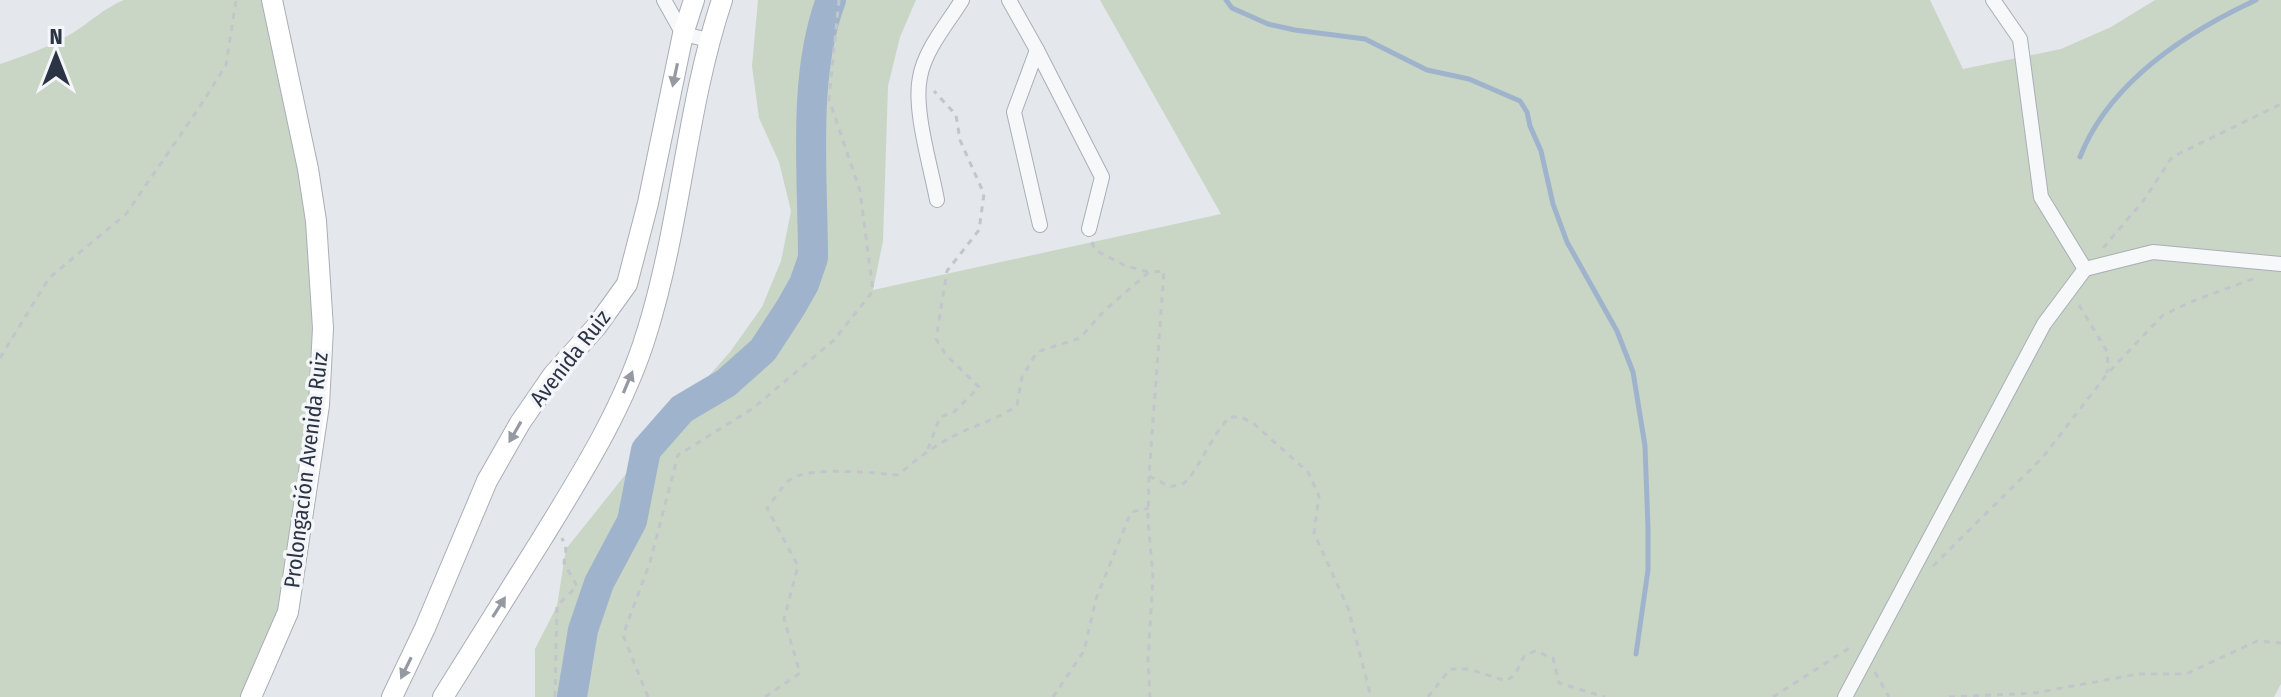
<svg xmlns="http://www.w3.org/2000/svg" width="2281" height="697" font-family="'Fira Sans Condensed',sans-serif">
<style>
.green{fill:#c9d6c5}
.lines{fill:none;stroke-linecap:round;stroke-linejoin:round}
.stream{stroke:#9fb4cc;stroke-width:5}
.river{stroke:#9fb4cc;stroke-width:30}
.street-casing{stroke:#a9aeb7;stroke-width:16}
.secondary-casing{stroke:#a9aeb7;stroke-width:22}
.path{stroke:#c2c5cb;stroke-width:3;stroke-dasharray:6 6;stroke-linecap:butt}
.street{stroke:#f7f8fa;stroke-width:14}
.secondary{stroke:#fff;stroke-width:20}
.oneway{fill:#959aa2}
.labels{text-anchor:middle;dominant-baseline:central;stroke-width:7;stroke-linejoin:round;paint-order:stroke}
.street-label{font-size:22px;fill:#2b3445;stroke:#f4f6f9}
</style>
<rect width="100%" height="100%" fill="#e4e7ec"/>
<g class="green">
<path d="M124 0H265L293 59 321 325 290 591 251 697H0V64C24 56 49 47 71 34 89 23 104 8 124 0Z"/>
<path d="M758 0H916L900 37 888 86 883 241 873 290 1221 214 1100 0H1930L1963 69 2061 49 2111 27 2155 0H2281V684L2274 697H535V649L557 606 566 549 661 430 730 352 762 307 781 261 791 211 779 162 759 118 752 66Z"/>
</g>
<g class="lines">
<g class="stream">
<path d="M1226 0 1232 8 1268 24 1295 30 1365 39 1427 70 1469 79 1520 101 1527 112 1530 126 1541 151 1553 204 1567 242 1617 331 1633 372 1645 446 1648 528V570L1636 654"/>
<path d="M2080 157C2109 83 2185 33 2256 0"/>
</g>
<path class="river" d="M572 697 583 630 599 583 632 521 646 450 682 409 726 383 763 350 791 307 804 284 813 258C813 176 802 76 831 0"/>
<defs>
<g id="street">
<path d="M664 0 683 34 709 40"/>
<path d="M1009 0 1037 50 1102 177 1089 229"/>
<path d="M1993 0 2020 39 2041 197 2085 269 2153 252 2281 264"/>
<path d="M1037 50 1014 112 1040 225"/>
<path d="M937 200C931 167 913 109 920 77 925 49 948 23 962 0"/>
<path d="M1845 697 2044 324 2085 269"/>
</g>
<g id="secondary">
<path d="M251 697 288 612 319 405 323 328 316 221 308 169 272 0"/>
<path d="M392 697 425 628 487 481 520 423 553 375 596 327 627 284 648 203 683 34 694 0"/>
<path d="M443 697C476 644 510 590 543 537 583 472 625 405 647 332 681 223 686 108 722 0"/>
</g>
</defs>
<use href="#street" class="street-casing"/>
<use href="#secondary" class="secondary-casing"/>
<g class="path">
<path d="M1092 242 1095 250 1126 266 1149 272"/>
<path d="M2103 248 2144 200 2172 157 2281 104"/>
<path d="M2079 305 2108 353 2107 373"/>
<path d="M0 358 49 278 126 214 199 108 226 65 236 0"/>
<path d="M928 449 940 417 954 412 979 387 946 355 936 339 947 271 979 230 984 194 960 140 956 115 934 91"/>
<path d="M1149 476 1171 487C1175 485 1180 485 1184 483 1196 475 1213 432 1230 417H1241L1253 423 1308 472 1319 496 1314 533 1348 608 1371 697"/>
<path d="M1933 566 2043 457 2107 374 2163 315 2193 301 2255 278"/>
<path d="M1875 672 1889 697"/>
<path d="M555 697 557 606 577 586 564 563 566 549 562 538"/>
<path d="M648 697 623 635 650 562 678 455 752 409 834 340 873 291 860 191 829 99 839 0"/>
<path d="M765 697 800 673 784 619 798 566 767 508C774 500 782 485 791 479 811 466 874 473 898 475 918 458 936 444 960 433 980 423 999 419 1017 405L1022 377 1037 352 1080 338 1105 310 1149 272 1164 271 1149 476 1148 521 1153 577 1148 660 1150 697"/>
<path d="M1053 697 1084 651 1096 599 1131 512 1149 508"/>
<path d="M1428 697 1450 669H1469L1506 681 1515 675 1524 656 1535 651 1553 658 1559 683 1605 697"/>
<path d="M1773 697 1854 645"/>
<path d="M1949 697 2035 693 2138 674H2186L2257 641 2281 643"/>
</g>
<use href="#street" class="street"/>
<use href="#secondary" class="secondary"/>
</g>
<defs><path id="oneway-solid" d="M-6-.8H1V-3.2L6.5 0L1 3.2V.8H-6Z" transform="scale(2)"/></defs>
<g class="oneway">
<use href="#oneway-solid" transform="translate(675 75) rotate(102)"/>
<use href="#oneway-solid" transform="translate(628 382) rotate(-67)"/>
<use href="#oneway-solid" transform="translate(515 432) rotate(120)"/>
<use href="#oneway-solid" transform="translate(499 607) rotate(-58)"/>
<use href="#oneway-solid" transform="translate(406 668) rotate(116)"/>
</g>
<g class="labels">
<g class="street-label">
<text transform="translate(570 358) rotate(-52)">Avenida Ruiz</text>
<text transform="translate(306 470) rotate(-83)">Prolongación Avenida Ruiz</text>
</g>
</g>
<g transform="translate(56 56)" stroke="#f4f6f9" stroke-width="6" paint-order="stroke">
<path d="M0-6L14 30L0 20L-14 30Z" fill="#2b3445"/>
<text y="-12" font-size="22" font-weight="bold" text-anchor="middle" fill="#2b3445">N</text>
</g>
</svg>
